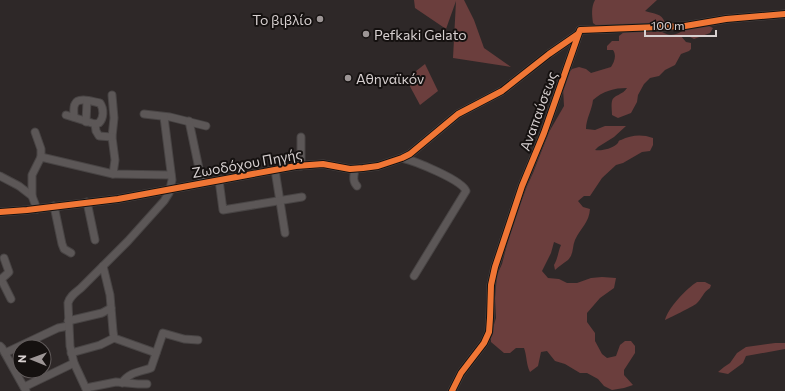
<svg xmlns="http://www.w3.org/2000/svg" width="785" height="391" font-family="Commissioner,sans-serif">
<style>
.green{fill:#6b3e3d}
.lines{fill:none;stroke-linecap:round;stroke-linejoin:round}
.minor-casing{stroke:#484444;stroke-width:9}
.minor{stroke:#5c5757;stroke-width:7}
.cycleway-casing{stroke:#151110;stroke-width:8}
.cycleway{stroke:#f07635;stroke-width:6}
.poi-dot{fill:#9c9595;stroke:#151110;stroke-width:1.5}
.labels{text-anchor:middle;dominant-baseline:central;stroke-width:4;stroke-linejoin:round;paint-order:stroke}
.poi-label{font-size:14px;fill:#d7d0d0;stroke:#151110;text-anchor:start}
.street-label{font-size:14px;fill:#d7d0d0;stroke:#151110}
</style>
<rect width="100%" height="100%" fill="#2e2828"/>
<g class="green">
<path d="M414 0H464L474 20 484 48 511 67 453 58 456 1 446 29 415 8Z"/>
<path d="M595 0H657L645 11C654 14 662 13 665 23L597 26 593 23C592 15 591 7 595 0Z"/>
<path d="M707 25 713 28 710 33 694 39 686 35 681 36 686 42 691 43V49L689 51 681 54 675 65 665 70 659 76 650 78 644 84 638 95 637 102 631 113 618 118 612 115C612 111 611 105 612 101 613 95 623 95 627 88 614 88 603 91 593 100 592 110 586 119 586 129L595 130 605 126H626L614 137 598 147 595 150C602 151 611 149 617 144 620 141 617 141 621 140 631 135 642 134 653 138V145L650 151 642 152 623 163 616 165 602 178 590 196H584L578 201 583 207 590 209C589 223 581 227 575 240 572 247 574 254 568 260 564 263 559 266 555 270L554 265C558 258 558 252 561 245L554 242 551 253 542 271 548 278 559 279 567 283H577L591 278 602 277 616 278 614 288 600 298 587 313V322L595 333V341L602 354 607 358 616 356 620 345 625 341H631L635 346V353L624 370V375L633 385 624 388 612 390 604 386 598 379 587 373H580L565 364 555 361 547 351 541 352 538 366 530 372C526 364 527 356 524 348H516L510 353H504L491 342V334L496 318 495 298 497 275 502 264 511 229 527 186 533 173 549 132 564 106 563 88 567 75 572 69 579 67 586 69 591 73 611 67C614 62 617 56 613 50H607V46L612 41H619V36L624 32H662C675 39 679 31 690 28 696 27 701 26 707 25Z"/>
<path d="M425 64 438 91 420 105 406 79Z"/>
<path d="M697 282H705L711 285 710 288C703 292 702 299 696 304 693 306 668 319 665 320 668 308 687 288 697 282Z"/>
<path d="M775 343H785V349L746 356 743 363 728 374 718 372 724 367 730 363 737 353 746 347Z"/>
</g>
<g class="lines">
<defs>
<g id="minor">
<path d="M112 95 114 118 112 137 115 160 113 174"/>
<path d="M144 114 170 117 206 126"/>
<path d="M66 115 95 124 96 131 99 136 112 137"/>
<path d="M74 117C74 113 73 107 75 104 78 96 94 102 100 103 104 109 104 118 99 123L95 124"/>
<path d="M189 121 202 183"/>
<path d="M86 122 87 101"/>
<path d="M35 132 41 149V157"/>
<path d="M402 158C415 161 462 180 466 191L414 276"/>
<path d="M301 166V137"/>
<path d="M355 169C354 175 352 181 357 186"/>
<path d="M275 170 285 233"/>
<path d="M0 176 19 186 32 196"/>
<path d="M219 180 223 210 302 197"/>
<path d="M87 202 95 240"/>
<path d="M54 206 62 244 64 249 71 253"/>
<path d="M37 209 32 196V175L41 157 113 174 171 175"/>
<path d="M0 212 27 210 118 199 296 166 323 164 350 169 363 168 378 166 402 158 410 154 458 114 502 91 549 54 578 34"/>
<path d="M103 266 110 295 113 331 114 338 156 353"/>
<path d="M1 279 11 299"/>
<path d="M0 280 7 274 9 272 4 258"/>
<path d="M68 321 102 313 111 308"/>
<path d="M0 346 2 348 26 391"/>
<path d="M5 353 58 328 68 326"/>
<path d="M71 353 100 345 114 338"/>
<path d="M122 383C129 372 140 372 151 368L163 333 184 339 198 340"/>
<path d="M24 387 74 363"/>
<path d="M86 388 116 382 138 384H147"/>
<path d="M87 391 74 363 70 346 68 303C70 296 75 293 81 288L128 241 164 201 169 193 172 180 164 117"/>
<path d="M452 391 461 373 484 343 489 332 490 318 491 285 495 267 522 186 544 133 580 30 685 26 726 19 785 14"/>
</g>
</defs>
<use href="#minor" class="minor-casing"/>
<use href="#minor" class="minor"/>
<defs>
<g id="cycleway">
<path d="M0 212 27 210 118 199 296 166 323 164 350 169 363 168 378 166 402 158 410 154 458 114 502 91 549 54 578 34"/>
<path d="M452 391 461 373 484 343 489 332 490 318 491 285 495 267 522 186 544 133 580 30 685 26 726 19 785 14"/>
</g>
</defs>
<use href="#cycleway" class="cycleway-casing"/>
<use href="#cycleway" class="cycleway"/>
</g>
<g class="poi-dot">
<circle cx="320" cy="19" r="4"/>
<circle cx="366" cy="34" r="4"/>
<circle cx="348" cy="78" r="4"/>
</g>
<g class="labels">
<g class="poi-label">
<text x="312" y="19" text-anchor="end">Το βιβλίο</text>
<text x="374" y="34">Pefkaki Gelato</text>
<text x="356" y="78">Αθηναϊκόν</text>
</g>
<g class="street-label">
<text transform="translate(538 111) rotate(-70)">Αναπαύσεως</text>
<text transform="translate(247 163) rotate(-10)">Ζωοδόχου Πηγής</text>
</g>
</g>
<g transform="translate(32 359) rotate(271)"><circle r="19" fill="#151110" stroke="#635d5d"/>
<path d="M0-3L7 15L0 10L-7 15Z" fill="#9c9595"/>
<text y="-6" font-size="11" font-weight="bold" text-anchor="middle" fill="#d7d0d0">N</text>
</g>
<path d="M645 30v6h71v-6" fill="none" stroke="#d7d0d0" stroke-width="2"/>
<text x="651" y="30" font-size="12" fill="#d7d0d0" stroke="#151110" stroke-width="3" paint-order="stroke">100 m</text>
</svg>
